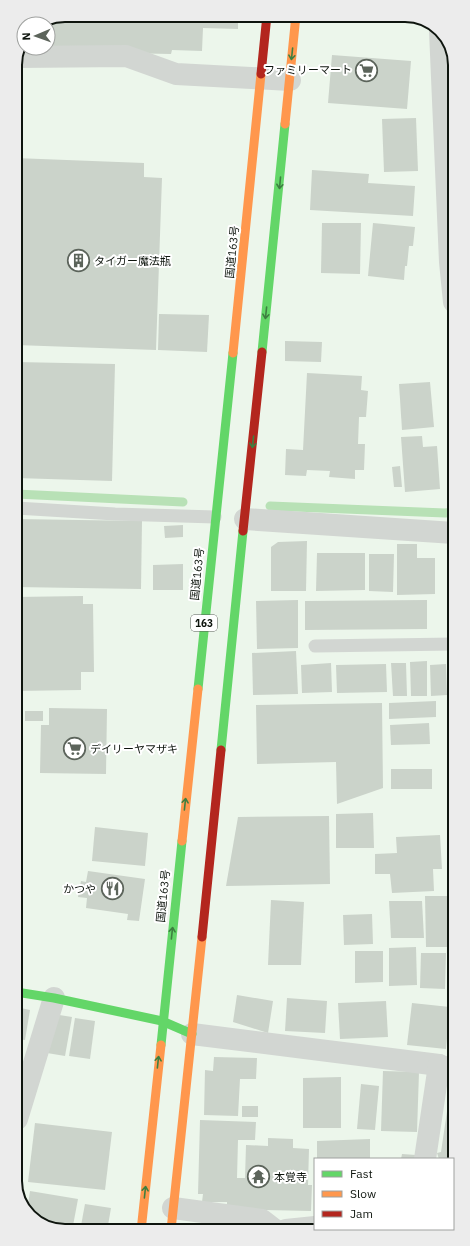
<svg xmlns="http://www.w3.org/2000/svg" width="470" height="1246" font-family="'IBM Plex Sans','Noto Sans JP',sans-serif">
<style>
.lines{fill:none;stroke-linecap:round;stroke-linejoin:round}
.stream{stroke:#b8e1b6;stroke-width:9}
.building{fill:#cbd3ca}
.lane{stroke:#d2d6d2;stroke-width:13}
.street{stroke:#d2d6d2;stroke-width:22}
.fast{stroke:#63d668;stroke-width:9}
.slow{stroke:#ff974d;stroke-width:9}
.jam{stroke:#b3261e;stroke-width:9}
.oneway{stroke:#3d7f40}
.labels{text-anchor:middle;dominant-baseline:central;stroke-width:4;stroke-linejoin:round;paint-order:stroke}
.shield{fill:#fff;stroke:#565b56;stroke-width:1}
.shield-label{font-size:10px;font-weight:bold;fill:#0e150e}
.poi-label{font-size:11px;fill:#0e150e;stroke:#fff;text-anchor:start}
.street-label{font-size:11px;fill:#0e150e;stroke:#fff}
.rim{fill:none;stroke:#0e150e;stroke-width:2}
</style>
<rect width="100%" height="100%" fill="#ecf6eb"/>
<g class="lines">
<g class="stream">
<path d="M16 494 183 502"/>
<path d="M270 506 445 513 454 512"/>
</g>
</g>
<g class="building">
<path d="M65 15H238V29L203 28 202 51 172 50 171 54 20 51 24 42V48H48V24H43Z"/>
<path d="M332 55 411 61 407 109 328 103Z"/>
<path d="M416 118 418 171 384 172 382 119Z"/>
<path d="M15 158 144 163V177L162 178 156 350 16 345Z"/>
<path d="M312 170 369 174 368 183 415 186 413 216 310 210Z"/>
<path d="M322 223H361L360 274 321 273Z"/>
<path d="M373 223 415 227 413 246H409L407 266H405L404 280 368 276Z"/>
<path d="M159 314 209 315 207 352 158 350Z"/>
<path d="M285 341 322 342 321 362 285 361Z"/>
<path d="M16 362 115 364 112 481 16 478Z"/>
<path d="M307 373 362 376 361 390 368 391 366 417H359L358 444H365L364 470H355V479L329 477 330 471 307 470 306 476 285 475 286 449 303 450Z"/>
<path d="M430 382 434 427 402 430 399 384Z"/>
<path d="M422 436 423 447 437 446 440 489 405 492 401 437Z"/>
<path d="M400 466 402 487H394L392 467Z"/>
<path d="M16 519 142 521 141 589 16 587Z"/>
<path d="M183 525V537L165 538 164 526Z"/>
<path d="M307 541 306 591H271V547L278 542Z"/>
<path d="M397 544H417V558H435V594L397 595Z"/>
<path d="M317 553H365V590L316 591Z"/>
<path d="M369 554H394L393 592 369 591Z"/>
<path d="M183 564V590H153V565Z"/>
<path d="M83 596V604H93L94 672H81V690L16 691V597Z"/>
<path d="M298 600V648L257 649 256 601Z"/>
<path d="M427 600V629L305 630V601Z"/>
<path d="M296 651 298 694 253 695 252 653Z"/>
<path d="M427 661V696H411L410 662Z"/>
<path d="M331 663 332 692 302 693 301 665Z"/>
<path d="M391 663H406L407 696H393Z"/>
<path d="M386 664 387 692 337 693 336 665Z"/>
<path d="M446 664 447 695 431 696 430 665Z"/>
<path d="M436 701V717L389 719V703Z"/>
<path d="M382 703 383 788 337 804 336 762 257 764 256 705Z"/>
<path d="M49 708 107 709 106 774 40 773 41 725H49Z"/>
<rect x="25" y="711" width="18" height="10"/>
<path d="M429 723 430 744 391 745 390 725Z"/>
<rect x="391" y="769" width="41" height="20"/>
<path d="M373 813 374 848H336V814Z"/>
<path d="M329 816 330 884 226 886 238 817Z"/>
<path d="M95 827 148 833 145 866 92 861Z"/>
<path d="M440 835 442 869H433L434 891 392 893 390 874H375V854L397 853 396 837Z"/>
<path d="M88 871 145 879 139 921 127 920 128 914 86 908 87 898 78 897 81 881 86 882Z"/>
<path d="M425 896H449V947H426Z"/>
<path d="M271 900 304 902 301 965H268Z"/>
<path d="M389 901H422L424 938H391Z"/>
<path d="M372 914 373 944 344 945 343 915Z"/>
<path d="M416 947 417 985 389 986V948Z"/>
<path d="M355 951H383V982L355 983Z"/>
<path d="M421 953H446L445 989 420 988Z"/>
<path d="M237 995 273 1001 268 1033 233 1022Z"/>
<path d="M287 998 327 1001 325 1033 285 1031Z"/>
<path d="M386 1001 388 1037 340 1039 338 1003Z"/>
<path d="M412 1003 450 1007 446 1049 407 1045Z"/>
<path d="M16 1007 30 1010 25 1040 17 1039Z"/>
<path d="M53 1014 72 1017 65 1056 47 1053Z"/>
<path d="M75 1018 95 1021 90 1059 69 1056Z"/>
<path d="M214 1057 257 1058 256 1079H240L238 1116 204 1115 205 1070 213 1071Z"/>
<path d="M383 1071 419 1072 417 1132 381 1131Z"/>
<path d="M341 1077V1128H303V1078Z"/>
<path d="M361 1084 379 1086 375 1130 357 1129Z"/>
<path d="M450 1091H455V1173H453V1159H439L437 1153 441 1152Z"/>
<rect x="242" y="1106" width="16" height="11"/>
<path d="M200 1120 256 1122 255 1140H238L237 1178H245L246 1145 268 1146V1138L293 1139V1148L309 1149 308 1185H312L311 1211 227 1209V1202H202L203 1194H198Z"/>
<path d="M35 1123 112 1132 105 1190 28 1182Z"/>
<path d="M370 1139V1159H317V1141Z"/>
<path d="M402 1154 416 1155V1159H401Z"/>
<path d="M30 1191 78 1199 72 1231H61L32 1219 27 1211Z"/>
<path d="M85 1204 111 1208 107 1231H80Z"/>
<path d="M188 1225 254 1226V1230H188Z"/>
</g>
<g class="lines">
<g class="lane">
<path d="M16 508 115 514 215 517"/>
<path d="M315 646 454 644"/>
</g>
<g class="street">
<path d="M440 31 450 262 454 302"/>
<path d="M17 57 126 56 176 74 290 80"/>
<path d="M245 519 454 533"/>
<path d="M192 1034 439 1065 455 1071"/>
<path d="M17 1119 54 998"/>
<path d="M425 1159 439 1065"/>
<path d="M173 1208 262 1220 275 1230"/>
<path d="M286 1230 315 1227"/>
</g>
<g class="fast">
<path d="M262 352 285 124"/>
<path d="M198 689 233 353"/>
<path d="M221 750 243 531"/>
<path d="M16 992 54 998 162 1021 192 1034"/>
<path d="M161 1045 182 841"/>
</g>
<g class="slow">
<path d="M285 124 296 15"/>
<path d="M233 353 261 74"/>
<path d="M182 841 198 689"/>
<path d="M171 1230 202 937"/>
<path d="M141 1231 161 1045"/>
</g>
<g class="jam">
<path d="M261 74 267 15"/>
<path d="M243 531 262 352"/>
<path d="M202 937 221 750"/>
</g>
</g>
<defs><path id="oneway-shaft" d="M-6 0H5M1.5-3L5.5 0L1.5 3" fill="none" stroke-width="1.6" stroke-linecap="round" stroke-linejoin="round"/></defs>
<g class="oneway">
<use href="#oneway-shaft" transform="translate(292 54) rotate(96)"/>
<use href="#oneway-shaft" transform="translate(280 183) rotate(95)"/>
<use href="#oneway-shaft" transform="translate(266 313) rotate(96)"/>
<use href="#oneway-shaft" transform="translate(253 442) rotate(96)"/>
<use href="#oneway-shaft" transform="translate(185 804) rotate(-84)"/>
<use href="#oneway-shaft" transform="translate(172 933) rotate(-84)"/>
<use href="#oneway-shaft" transform="translate(158 1062) rotate(-84)"/>
<use href="#oneway-shaft" transform="translate(145 1192) rotate(-84)"/>
</g>
<defs>
<symbol id="supermarket-ring" viewBox="-11 -11 22 22"><circle r="9.5" fill="#fff" stroke="#5c645b" stroke-width="1.5"/><path d="M-6-5.5h2.5l.6 2H6L4.5 2H-2.5L-4.4-4H-6ZM-1.5 3.2a1.3 1.3 0 1 0 .1 0ZM3 3.2a1.3 1.3 0 1 0 .1 0Z" fill="#5c645b"/></symbol>
<symbol id="building-ring" viewBox="-11 -11 22 22"><circle r="9.5" fill="#fff" stroke="#5c645b" stroke-width="1.5"/><path d="M-4-6H4V6H1V3H-1V6H-4ZM-2.5-4.3h1.7v1.8h-1.7ZM.8-4.3h1.7v1.8H.8ZM-2.5-1h1.7V.8h-1.7ZM.8-1h1.7V.8H.8Z" fill="#5c645b"/></symbol>
<symbol id="restaurant-ring" viewBox="-11 -11 22 22"><circle r="9.5" fill="#fff" stroke="#5c645b" stroke-width="1.5"/><path d="M-5-6h1v4h1v-4h1v4h1v-4h1v5L-1.5 .5V6h-2V.5L-5-1ZM5-6V6H3V1.5H1.5Q1.5-4 5-6Z" fill="#5c645b"/></symbol>
<symbol id="temple-ring" viewBox="-11 -11 22 22"><circle r="9.5" fill="#fff" stroke="#5c645b" stroke-width="1.5"/><path d="M0-6L5-2H3V0L6.5 2.5H4V6H1.5V3h-3V6H-4V2.5H-6.5L-3 0V-2H-5Z" fill="#5c645b"/></symbol>
</defs>
<g fill-rule="evenodd">
<use href="#supermarket-ring" x="354" y="58" width="25" height="25"/>
<use href="#building-ring" x="66" y="248" width="25" height="25"/>
<use href="#supermarket-ring" x="62" y="736" width="25" height="25"/>
<use href="#restaurant-ring" x="100" y="876" width="25" height="25"/>
<use href="#temple-ring" x="246" y="1164" width="25" height="25"/>
</g>
<g class="labels">
<rect class="shield" x="191" y="615" width="26" height="16" rx="3"/>
<g class="shield-label">
<text x="204" y="623">163</text>
</g>
<g class="poi-label">
<text x="352" y="70" text-anchor="end">ファミリーマート</text>
<text x="94" y="261">タイガー魔法瓶</text>
<text x="90" y="749">デイリーヤマザキ</text>
<text x="96" y="889" text-anchor="end">かつや</text>
<text x="274" y="1177">本覚寺</text>
</g>
<g class="street-label">
<text transform="translate(232 252) rotate(-84)">国道163号</text>
<text transform="translate(197 574) rotate(-84)">国道163号</text>
<text transform="translate(163 896) rotate(-84)">国道163号</text>
</g>
</g>
<path d="M0 0H470V1246H0ZM65 22H405A43 43 0 0 1 448 65V1181A43 43 0 0 1 405 1224H65A43 43 0 0 1 22 1181V65A43 43 0 0 1 65 22Z" fill="#ececec" fill-rule="evenodd"/>
<path class="rim" d="M65 22H405A43 43 0 0 1 448 65V1181A43 43 0 0 1 405 1224H65A43 43 0 0 1 22 1181V65A43 43 0 0 1 65 22Z"/>
<rect x="314" y="1158" width="140" height="72" fill="#ffffff" stroke="#9fa19f"/>
<rect x="322" y="1171" width="20" height="6" fill="#63d668" stroke="#9fa19f"/>
<text x="350" y="1178" font-size="12" fill="#0e150e">Fast</text>
<rect x="322" y="1191" width="20" height="6" fill="#ff974d" stroke="#9fa19f"/>
<text x="350" y="1198" font-size="12" fill="#0e150e">Slow</text>
<rect x="322" y="1211" width="20" height="6" fill="#b3261e" stroke="#9fa19f"/>
<text x="350" y="1218" font-size="12" fill="#0e150e">Jam</text>
<g transform="translate(36 36) rotate(268)"><circle r="19" fill="#ffffff" stroke="#9fa19f"/>
<path d="M0-3L7 15L0 10L-7 15Z" fill="#5c645b"/>
<text y="-6" font-size="11" font-weight="bold" text-anchor="middle" fill="#0e150e">N</text>
</g>
</svg>
